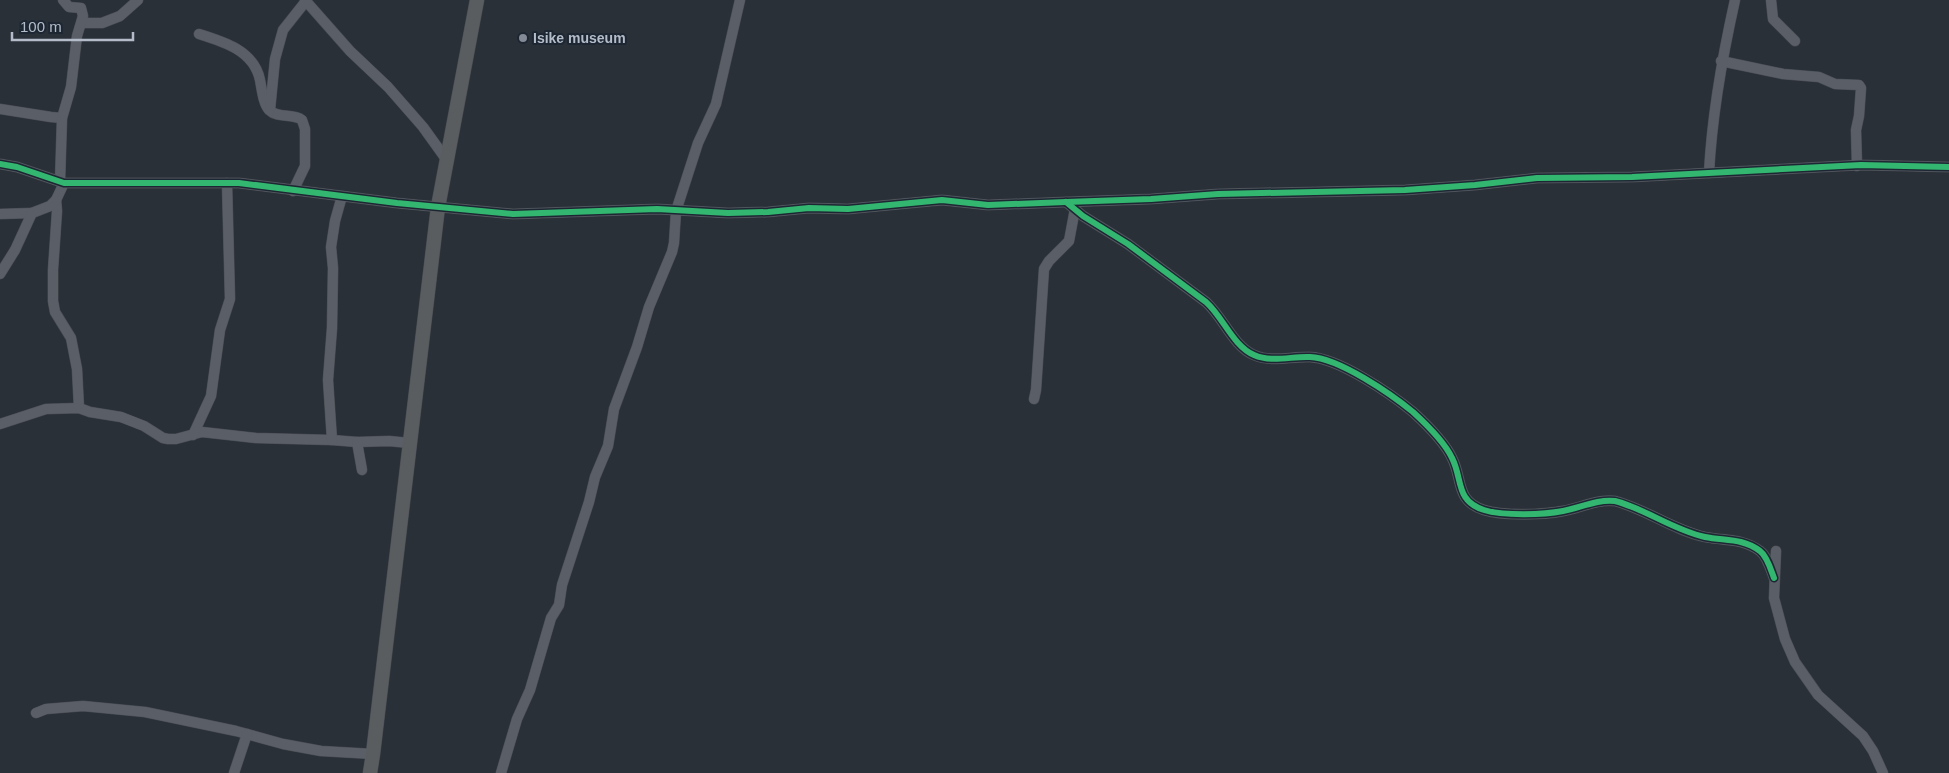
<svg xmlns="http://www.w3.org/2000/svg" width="1949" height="773" font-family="Helvetica,sans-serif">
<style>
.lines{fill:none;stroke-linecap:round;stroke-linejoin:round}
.minor-casing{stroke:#484c53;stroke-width:11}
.highway-casing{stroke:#474c53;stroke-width:15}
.minor{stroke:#5a5e66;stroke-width:10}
.highway{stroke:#5a5d60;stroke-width:14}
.cycleway-casing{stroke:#1d2633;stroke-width:9}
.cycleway{stroke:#33b770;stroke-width:6}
.poi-dot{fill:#848b96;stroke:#1d2633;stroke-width:2}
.labels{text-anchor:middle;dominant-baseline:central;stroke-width:4;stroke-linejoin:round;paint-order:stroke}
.poi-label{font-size:14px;font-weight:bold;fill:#b4bcc9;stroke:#1d2633;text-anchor:start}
</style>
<rect width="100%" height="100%" fill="#2a3038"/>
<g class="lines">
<defs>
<g id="minor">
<path d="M305 0 350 51 388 87 423 127 446 159"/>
<path d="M1771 0 1773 19 1795 41"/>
<path d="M82 23H102L120 16 138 0"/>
<path d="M199 34C225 42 254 51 260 80 262 90 263 103 269 110 278 119 293 113 302 120L305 129V166L293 191"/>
<path d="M1721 61 1783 74 1819 77 1835 84 1859 85 1861 88 1859 116 1856 130 1857 166"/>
<path d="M0 109 51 117 62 118"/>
<path d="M270 110 275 59 283 30 306 1"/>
<path d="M0 164 17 167 64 183H239L397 203 513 214 657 209 728 213 768 212 809 208 848 209 942 200 988 205 1066 202 1151 199 1218 194 1405 190 1475 185 1537 178 1632 177 1861 165 1949 167"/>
<path d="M1709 173C1712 114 1722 58 1735 0"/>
<path d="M60 182 62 118 71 87 77 36 83 16 81 8 69 7 63 0"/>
<path d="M56 200 57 211 53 270V301L55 312 71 338 77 369 79 408"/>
<path d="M1066 202 1083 216 1128 244 1206 302C1223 317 1233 346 1254 355 1272 363 1292 356 1310 357 1339 358 1391 394 1413 412 1425 423 1445 443 1452 458 1463 479 1455 501 1484 510 1503 516 1543 515 1563 511 1580 508 1597 499 1615 501 1646 509 1673 530 1705 537 1725 541 1743 538 1760 551 1767 556 1771 570 1774 578"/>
<path d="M0 214 32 213"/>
<path d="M0 274 15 250 32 213 50 206 56 200 64 183"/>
<path d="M1034 399 1036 390 1044 269 1049 261 1069 241 1075 209"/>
<path d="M0 424 46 409 79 408 90 412 121 417 144 426 163 438 168 439H176L202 432 256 438 332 440 357 442 389 441 409 443"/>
<path d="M193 435 211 396 220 330 230 299 227 183"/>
<path d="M332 440 328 380 332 328 333 268 331 247 335 221 342 196"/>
<path d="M357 442 362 470"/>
<path d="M1776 551 1774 598 1785 639 1795 662 1818 695 1863 736 1873 751 1883 773"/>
<path d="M36 713 46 709 83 706 145 712 236 731 283 744 321 751 373 754"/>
<path d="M234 773 247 734"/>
<path d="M501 773 517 719 530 690 551 618 559 605 562 585 589 502 595 477 608 446 614 409 637 347 649 307 672 252 674 243 676 211 698 143 716 104 740 0"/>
</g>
<path id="highway" d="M370 773 373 754 438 207 477 0"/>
</defs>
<use href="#minor" class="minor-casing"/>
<use href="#highway" class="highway-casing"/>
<use href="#minor" class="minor"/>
<use href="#highway" class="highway"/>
<defs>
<g id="cycleway">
<path d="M0 164 17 167 64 183H239L397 203 513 214 657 209 728 213 768 212 809 208 848 209 942 200 988 205 1066 202 1151 199 1218 194 1405 190 1475 185 1537 178 1632 177 1861 165 1949 167"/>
<path d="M1066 202 1083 216 1128 244 1206 302C1223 317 1233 346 1254 355 1272 363 1292 356 1310 357 1339 358 1391 394 1413 412 1425 423 1445 443 1452 458 1463 479 1455 501 1484 510 1503 516 1543 515 1563 511 1580 508 1597 499 1615 501 1646 509 1673 530 1705 537 1725 541 1743 538 1760 551 1767 556 1771 570 1774 578"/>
</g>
</defs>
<use href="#cycleway" class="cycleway-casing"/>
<use href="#cycleway" class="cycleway"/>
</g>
<circle class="poi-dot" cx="523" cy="38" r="5"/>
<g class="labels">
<g class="poi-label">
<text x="533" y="38">Isike museum</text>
</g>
</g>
<path d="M12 32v8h121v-8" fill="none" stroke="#b4bcc9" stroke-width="2.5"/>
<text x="20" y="32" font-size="15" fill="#b4bcc9" stroke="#1d2633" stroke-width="4" paint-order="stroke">100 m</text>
</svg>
